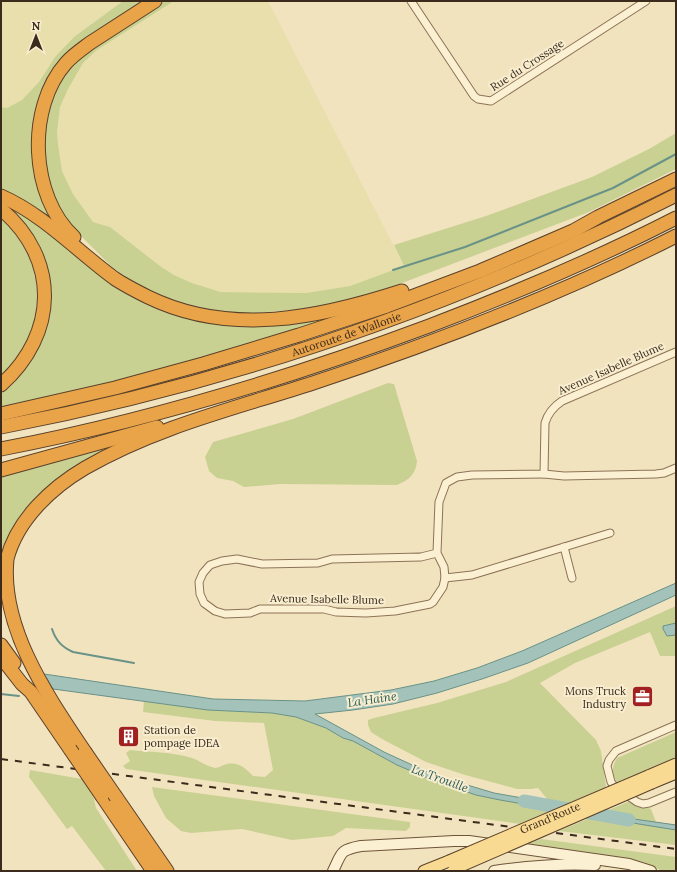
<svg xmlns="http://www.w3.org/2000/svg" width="677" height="872" font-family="Lora,serif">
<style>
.farmland{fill:#e8dfac}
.green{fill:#c9d192}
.water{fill:#a3c3ba;stroke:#699288}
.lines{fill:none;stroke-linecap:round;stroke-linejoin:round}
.stream{stroke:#699288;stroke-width:2}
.river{stroke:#a3c3ba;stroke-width:13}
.street-casing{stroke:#8c7356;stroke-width:9}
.secondary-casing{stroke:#6e5439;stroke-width:12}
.primary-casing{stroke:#59412a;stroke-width:13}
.highway-casing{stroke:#59412a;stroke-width:15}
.street{stroke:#fcf0d3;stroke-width:7}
.secondary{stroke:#fcf0d3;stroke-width:10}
.primary{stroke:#f9da93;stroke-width:11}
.highway{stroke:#e9a348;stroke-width:13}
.rail{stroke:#3a2b1c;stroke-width:2;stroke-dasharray:7 7;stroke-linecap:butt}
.primary-bridge-casing{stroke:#59412a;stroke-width:13;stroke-linecap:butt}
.highway-bridge-casing{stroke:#59412a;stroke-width:15;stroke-linecap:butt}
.primary-bridge{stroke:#f9da93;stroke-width:11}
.highway-bridge{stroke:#e9a348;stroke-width:13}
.labels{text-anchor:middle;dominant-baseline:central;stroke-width:4;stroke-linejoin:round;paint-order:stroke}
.street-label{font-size:11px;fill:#3a2b1c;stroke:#f8edcf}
.poi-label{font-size:11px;fill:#3a2b1c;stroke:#f8edcf;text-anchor:end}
.water-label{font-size:12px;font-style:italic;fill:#295b58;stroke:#f8edcf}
</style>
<rect width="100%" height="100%" fill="#f2e3bf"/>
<g class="farmland">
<path d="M1 1H123L74 37 55 57 39 82 22 100 7 108 1 107Z"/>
<path d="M174 1H268L404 266 350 286 306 293 221 292 192 283 174 275 160 266 110 227 93 222 73 194 62 171 58 144 57 132 60 107 67 89 83 63 97 50Z"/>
</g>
<g class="green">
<path d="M123 1H149L78 47 37 123 53 220 33 207 1 189V107L7 108 22 100 39 82 55 57 74 37Z"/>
<path d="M164 1H174L97 50 83 63 68 89 60 107 57 132 58 144 62 171 73 194 93 222 110 227 160 266 174 275 192 283 221 292 306 293 350 286 404 266 394 245 486 216 592 177 649 149 676 133V169L589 212 410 280 366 296 328 305 301 309 245 314 218 313 172 301 133 282 112 267 72 227 56 202 46 170 44 153 45 133 47 120 54 97 64 74 79 59 97 45Z"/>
<path d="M1 199 169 311 194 320 212 322 361 309 235 348 114 381 1 407V389L9 384 34 355 42 339 48 321V280Z"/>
<path d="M1 217C29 243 42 279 35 316 34 322 33 329 31 334 24 350 13 365 1 376Z"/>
<path d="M388 383 394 384 417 461C416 474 409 480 397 485L280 484 244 487 233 481 217 478 209 471 205 457 213 442 293 419Z"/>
<path d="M124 444 51 486 1 567V477Z"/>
<path d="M676 606V656H660L650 632 575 663 540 683 596 740 601 751 606 787 562 806 548 800 538 788 531 789H517L465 775 426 762 382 739 371 732 368 725V720L374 718 437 703 506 682Z"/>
<path d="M144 701 208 710 272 713 296 717 326 728 343 738 353 741 397 765 435 781 476 795 554 809 520 824 126 769 123 766 130 761 126 753 130 750C150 752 172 752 192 758 200 761 206 766 215 768 219 768 222 765 227 764 239 762 245 768 253 776L265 777 273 770 264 723 215 721 143 712Z"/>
<path d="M676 732V757L617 782C611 773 612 767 617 758Z"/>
<path d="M30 770 82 779 93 795 96 808 137 871H106L72 826 67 829 29 777Z"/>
<path d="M152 787 410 822V827L406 831 346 828 333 836 292 840 242 829 191 833 181 831 166 818 154 796Z"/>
<path d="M630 801 651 809 656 822 676 825V845L559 831Z"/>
<path d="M541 839 676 857V871H662L652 866 632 860 525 845Z"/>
</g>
<g class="water">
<path d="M676 583V595L528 663 482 679 437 693 393 704 353 710 315 714 384 752 434 775 494 793 545 802 535 806 500 800 476 795 435 781 397 765 353 741 343 738 326 728 296 717 272 713 208 710 53 689 44 674 213 699 305 701 391 690 434 681 477 668 522 651Z"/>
<path d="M676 623V635L667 636 663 629V626Z"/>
<path d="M617 814 627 818 676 825V830L608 819Z"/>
</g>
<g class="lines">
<g class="stream">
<path d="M393 270 465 247 613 188 676 154"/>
<path d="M52 629C56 641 62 647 73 652L134 663"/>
<path d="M1 694 19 696"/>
</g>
<path class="river" d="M524 801 629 820"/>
<defs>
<g id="street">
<path d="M411 1 474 96 478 99 491 101 646 1"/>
<path d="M544 474 564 476 656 474 664 473 676 468"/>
<path d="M564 547 572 578"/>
<path d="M437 553 421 557 332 559 318 563 262 564 237 559 222 561 210 565 203 573 199 582 200 594 204 603 215 611 225 614 250 613 260 609H324L336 612 366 613 395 611 430 604 433 602 443 587 445 578 444 567 437 553 439 502 446 483 457 477 472 475 544 474 545 423C548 413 553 407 562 401L676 352"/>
<path d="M445 578 472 575 610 533"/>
<path d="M676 725 616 751 609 760 607 766 611 782 614 786 637 802 643 804 649 803 676 792"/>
</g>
<g id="secondary">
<path d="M333 871C342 853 339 850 361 846L454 841H469L629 864 651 871"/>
<path d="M494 871C528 866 561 863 595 865"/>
</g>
<g id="primary">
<path d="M648 776 676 764"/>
<path d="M652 783 676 773"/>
<path d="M424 871 449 861"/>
</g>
<g id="highway">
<path d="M1 196C44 215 76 250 114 278 124 285 136 291 148 297 230 337 319 318 402 291"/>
<path d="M1 209C60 259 58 334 1 385"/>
<path d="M74 237C30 197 26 108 66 63 73 55 82 49 90 43L155 1"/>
<path d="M1 414 115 388 203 364 299 335 387 306 480 271 573 231 598 217 676 179"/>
<path id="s1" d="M1 427C235 382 464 303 676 195"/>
<path d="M1 449C147 421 290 378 429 326 513 294 596 259 676 218"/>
<path d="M1 470 157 427"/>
<path d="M1 645 14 663"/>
<path d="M1 657 22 684 31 692 70 749"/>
<path d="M85 752C49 698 0 629 7 559 17 520 51 488 85 468 156 427 236 408 313 383 437 342 560 295 676 236"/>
<path d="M102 796 153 871"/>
<path d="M116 797 167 871"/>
</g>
</defs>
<use href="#street" class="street-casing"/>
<use href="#secondary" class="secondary-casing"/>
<use href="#primary" class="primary-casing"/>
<use href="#highway" class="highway-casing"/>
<use href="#street" class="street"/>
<use href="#secondary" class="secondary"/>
<use href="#primary" class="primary"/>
<use href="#highway" class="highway"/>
<path class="rail" d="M1 759 676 849"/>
<defs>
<g id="primary-bridge">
<path id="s2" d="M449 861 648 776"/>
<path d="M454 869 652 783"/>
</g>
<g id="highway-bridge">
<path d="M70 749 102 796"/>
<path d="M85 752 116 797"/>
</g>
</defs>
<use href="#primary-bridge" class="primary-bridge-casing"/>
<use href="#highway-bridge" class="highway-bridge-casing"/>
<use href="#primary-bridge" class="primary-bridge"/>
<use href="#highway-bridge" class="highway-bridge"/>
</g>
<defs>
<symbol id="office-square" viewBox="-11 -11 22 22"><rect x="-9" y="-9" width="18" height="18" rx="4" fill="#a02120" stroke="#f8edcf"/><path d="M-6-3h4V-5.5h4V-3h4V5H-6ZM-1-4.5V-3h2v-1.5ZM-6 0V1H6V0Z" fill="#fff"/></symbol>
<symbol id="building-square" viewBox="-11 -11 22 22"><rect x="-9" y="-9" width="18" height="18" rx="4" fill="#a02120" stroke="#f8edcf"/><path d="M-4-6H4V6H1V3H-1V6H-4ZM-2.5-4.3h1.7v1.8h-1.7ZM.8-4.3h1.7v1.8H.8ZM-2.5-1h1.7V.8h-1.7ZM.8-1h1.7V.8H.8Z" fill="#fff"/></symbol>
</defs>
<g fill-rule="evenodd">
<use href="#office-square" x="630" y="684" width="25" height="25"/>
<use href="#building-square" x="116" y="724" width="25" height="25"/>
</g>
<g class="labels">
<g class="street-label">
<text transform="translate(527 65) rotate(-33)">Rue du Crossage</text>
<text stroke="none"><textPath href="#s1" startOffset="358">Autoroute de Wallonie</textPath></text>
<text transform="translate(611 368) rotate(-24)">Avenue Isabelle Blume</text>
<text transform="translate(327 599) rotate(1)">Avenue Isabelle Blume</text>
<text stroke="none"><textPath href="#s2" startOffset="110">Grand'Route</textPath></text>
</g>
<g class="poi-label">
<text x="626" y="691">Mons Truck<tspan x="626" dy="13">Industry</tspan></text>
<text x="144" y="730" text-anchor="start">Station de<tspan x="144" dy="13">pompage IDEA</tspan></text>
</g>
<g class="water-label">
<text transform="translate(372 699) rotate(-8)">La Haine</text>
<text transform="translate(440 778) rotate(20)">La Trouille</text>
</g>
</g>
<rect width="677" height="872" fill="none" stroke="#3a2b1c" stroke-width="4"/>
<g transform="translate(36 36)" stroke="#f8edcf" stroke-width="3" paint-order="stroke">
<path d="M0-3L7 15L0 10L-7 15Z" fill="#3a2b1c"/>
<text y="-6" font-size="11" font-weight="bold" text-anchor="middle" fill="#3a2b1c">N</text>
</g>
</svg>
